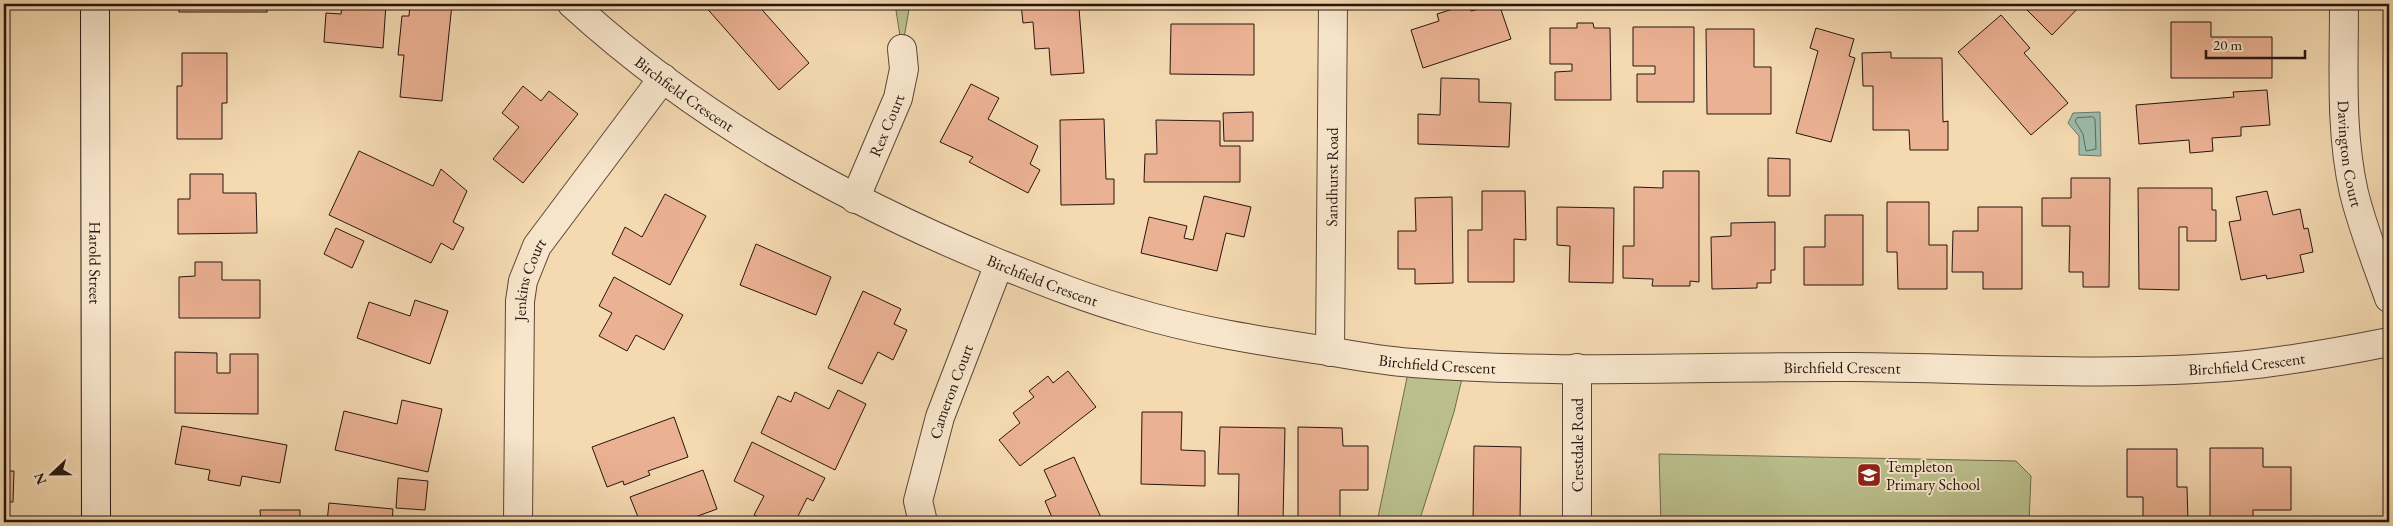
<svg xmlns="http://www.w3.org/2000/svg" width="2393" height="526" font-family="'EB Garamond',serif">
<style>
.green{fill:#babf8c;stroke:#706a4e}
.water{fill:#9cbaa9;stroke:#6d786b}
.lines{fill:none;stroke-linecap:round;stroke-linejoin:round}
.shore{stroke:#62685c;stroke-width:1}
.building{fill:#ebb193;stroke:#27150f}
.street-casing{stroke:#5a4638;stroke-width:30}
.secondary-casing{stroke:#27150f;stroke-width:30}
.street{stroke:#f8e6cc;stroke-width:28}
.secondary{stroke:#f8e6cc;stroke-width:28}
.labels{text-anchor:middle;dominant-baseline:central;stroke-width:4;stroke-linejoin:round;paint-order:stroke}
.street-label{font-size:16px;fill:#27150f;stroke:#f8e6cc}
.poi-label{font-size:16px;fill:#27150f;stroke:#f8e6cc;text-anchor:start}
</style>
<rect width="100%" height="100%" fill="#f4d9b1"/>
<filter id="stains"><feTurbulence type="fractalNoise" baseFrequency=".004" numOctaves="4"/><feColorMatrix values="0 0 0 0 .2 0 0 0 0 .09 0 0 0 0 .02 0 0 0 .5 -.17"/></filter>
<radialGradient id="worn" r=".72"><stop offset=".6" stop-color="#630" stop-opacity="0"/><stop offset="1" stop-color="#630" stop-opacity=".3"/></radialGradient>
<g class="green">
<path d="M895 4H910L902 49Z"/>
<path d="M1410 363 1465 366 1454 412 1419 522H1377Z"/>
<path d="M1659 454 2016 461 2031 476 2029 522H1661Z"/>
</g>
<path class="water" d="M2100 112 2101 156 2079 155V136L2068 123 2073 113Z"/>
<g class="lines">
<path class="shore" d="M2093 117 2095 119 2096 149 2086 151 2083 134 2075 121 2077 118Z"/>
</g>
<g class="building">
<path d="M4 4H8L7 23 4 22Z"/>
<rect x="179" y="4" width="88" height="8"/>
<path d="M342 4H386L383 48 324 42 326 13 341 14Z"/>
<path d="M410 4H452L442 101 400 97 404 55H398L402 16H409Z"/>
<path d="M703 4H757L809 63 779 90Z"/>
<path d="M1021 4H1121L1079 8 1084 73 1051 75 1049 48 1035 49 1033 22 1023 23Z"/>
<path d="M1469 4 1471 11 1499 4 1511 39 1423 68 1411 30 1439 21 1437 14Z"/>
<path d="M2021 4H2082L2052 35Z"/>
<path d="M2001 15 2030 48 2024 53 2068 103 2031 135 1958 52Z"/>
<path d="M2171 22H2211V37H2272V78H2171Z"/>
<path d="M1577 23H1593L1594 28H1610L1611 100H1555V72L1572 71V64H1550V28H1577Z"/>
<path d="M1171 24H1254V75L1170 74Z"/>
<path d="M1633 27H1694V102H1637V74H1655V66H1633Z"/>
<path d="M1816 28 1854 39 1849 56 1855 58 1831 142 1796 133 1818 51 1810 48Z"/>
<path d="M1706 29H1754V67H1771V114H1707Z"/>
<path d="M4 37H8L9 86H4Z"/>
<path d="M1891 52V58H1942L1943 122 1948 121V150H1910L1909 130H1873V86H1863L1862 53Z"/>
<path d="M182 53H227V103H222V139H177V86H182Z"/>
<path d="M1441 78 1479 79V102L1511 103 1509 147 1418 144V114L1440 115Z"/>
<path d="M971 84 999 98 988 119 1038 146 1030 164 1040 170 1028 193 969 162 973 157 940 142Z"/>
<path d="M523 86 541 101 549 91 578 114 523 183 493 159 519 127 502 113Z"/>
<path d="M2267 90 2270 125 2241 127V136L2212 138 2213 151 2190 153 2189 140 2139 144 2136 105 2234 97 2233 92Z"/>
<path d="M1253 112V141H1224L1223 113Z"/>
<path d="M1104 119 1106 179H1114V204L1061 205 1060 120Z"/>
<path d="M1156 120 1220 121V146H1240V182H1144L1145 154H1157Z"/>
<path d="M359 151 433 186 441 169 467 191 453 222 464 228 453 250 441 243 431 263 329 215Z"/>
<path d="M1768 158 1790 159V196H1768Z"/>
<path d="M1663 171H1699V282L1690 281V286H1652L1653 279 1623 278V246H1634V187L1663 188Z"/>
<path d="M190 174H223V193H256L257 233 178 234V199H190Z"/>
<path d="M2071 178H2110L2109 287H2083V272H2069L2070 226H2042V198H2071Z"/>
<path d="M2138 188H2212V210H2216V241H2187V227H2179V290L2139 289Z"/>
<path d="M1482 191H1525L1526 240 1514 239V282H1468V230H1482Z"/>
<path d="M2267 191 2273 215 2300 209 2304 229 2308 228 2313 252 2300 255 2304 272 2267 279 2266 275 2241 280 2229 222 2241 220 2236 197Z"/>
<path d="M665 194 706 216 670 285 612 254 625 227 642 237Z"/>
<path d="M1204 196 1251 207 1244 237 1226 233 1217 271 1141 253 1149 217 1187 226 1184 238 1193 240Z"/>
<path d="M1452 197 1453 283 1415 284V269H1398V231H1416L1415 198Z"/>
<path d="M1887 202H1929V245H1947V289H1898L1897 252H1887Z"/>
<path d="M1557 207 1614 208 1613 283 1569 282 1570 246 1557 245Z"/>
<path d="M1978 207H2022V289H1983V272H1952L1953 231H1978Z"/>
<path d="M1825 215H1863V285H1804V247H1825Z"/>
<path d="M1775 222V270H1771V283H1757V288L1712 289 1711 237 1731 236V223Z"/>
<path d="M336 228 364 241 352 268 324 254Z"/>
<path d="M756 244 831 277 816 315 740 285Z"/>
<path d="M195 262H222V280H260V318H179V277L195 276Z"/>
<path d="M614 277 683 315 664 350 636 335 627 351 599 336 612 313 599 306Z"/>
<path d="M863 291 901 309 894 324 907 330 893 360 878 352 862 384 828 368Z"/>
<path d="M415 300 448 311 430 364 357 338 369 302 410 316Z"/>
<path d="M175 352 217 353V373H230V354H258V414L175 413Z"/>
<path d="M1068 371 1096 407 1020 466 999 440 1020 423 1013 413 1034 397 1029 391 1048 376 1053 383Z"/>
<path d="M838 390 866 404 835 470 761 433 778 396 791 402 795 392 829 409Z"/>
<rect x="4" y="395" width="4" height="43"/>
<path d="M402 400 442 409 428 472 335 450 344 411 397 424Z"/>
<path d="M1142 412H1182L1181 450 1205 451V486L1141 484Z"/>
<path d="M674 417 688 457 648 471 650 475 624 485 623 481 607 487 592 447Z"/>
<path d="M182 426 287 445 280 483 242 476 240 486 208 480 210 470 175 464Z"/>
<path d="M1220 427 1285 428 1283 522H1238L1239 474H1218Z"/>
<path d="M1298 427 1342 428 1343 446H1368V490H1340V522H1298Z"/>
<path d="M752 442 825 478 813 501 807 498 795 522H769L754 515 764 496 734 481Z"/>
<path d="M1474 446 1521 447 1520 522H1473Z"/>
<path d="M2210 448H2263V467H2291V510H2253V522H2210Z"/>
<path d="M2127 449H2177V487H2187L2188 522H2143V497H2127Z"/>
<path d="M1074 457 1103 522H1054L1045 501 1056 496 1044 470Z"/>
<path d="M703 470 717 509 687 520 688 522H640L630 497Z"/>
<path d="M4 471H14L13 502H4Z"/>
<path d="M398 478 428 481 425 510 396 508Z"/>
<path d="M329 503 393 509 392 522H327Z"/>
<path d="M260 510H300V522H261Z"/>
</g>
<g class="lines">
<defs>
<g id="street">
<path id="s1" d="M572 4C697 118 840 198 995 262 1040 280 1084 298 1130 311 1195 331 1261 341 1328 351 1356 356 1384 361 1413 363 1559 375 1707 366 1854 367 1982 368 2110 377 2238 366 2288 361 2339 352 2389 342"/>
<path id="s2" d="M2344 4C2344 67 2340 132 2354 193 2363 229 2377 264 2389 298"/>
<path id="s3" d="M855 199 898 98 904 69 902 49"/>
<path id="s4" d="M1330 352 1333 4"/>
<path id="s5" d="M518 522 520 301 523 281 537 246 663 78"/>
<path id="s6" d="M923 522 918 501 940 417 999 264"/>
<path d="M1577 522V368"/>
</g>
<g id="secondary">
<path id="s7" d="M95 4 96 522"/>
</g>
</defs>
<use href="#street" class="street-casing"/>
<use href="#secondary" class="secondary-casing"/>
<use href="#street" class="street"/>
<use href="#secondary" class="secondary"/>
</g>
<defs>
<symbol id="school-square" viewBox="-11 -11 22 22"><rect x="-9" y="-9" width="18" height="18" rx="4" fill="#8f2418" stroke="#f8e6cc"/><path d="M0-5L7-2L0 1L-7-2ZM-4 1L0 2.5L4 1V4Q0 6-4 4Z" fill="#fff"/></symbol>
</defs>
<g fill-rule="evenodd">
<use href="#school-square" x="1855" y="461" width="28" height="28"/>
</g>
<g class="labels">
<g class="street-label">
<text stroke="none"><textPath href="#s1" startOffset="144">Birchfield Crescent</textPath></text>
<text stroke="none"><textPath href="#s3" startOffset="80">Rex Court</textPath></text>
<text stroke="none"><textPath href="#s2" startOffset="150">Davington Court</textPath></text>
<text stroke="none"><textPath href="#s4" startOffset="175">Sandhurst Road</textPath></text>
<text stroke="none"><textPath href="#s7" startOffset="259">Harold Street</textPath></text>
<text stroke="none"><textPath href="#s1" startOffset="549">Birchfield Crescent</textPath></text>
<text stroke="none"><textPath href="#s5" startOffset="244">Jenkins Court</textPath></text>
<text stroke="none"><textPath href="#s1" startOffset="1764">Birchfield Crescent</textPath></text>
<text stroke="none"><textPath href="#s1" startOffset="954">Birchfield Crescent</textPath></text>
<text stroke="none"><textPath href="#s1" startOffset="1359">Birchfield Crescent</textPath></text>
<text stroke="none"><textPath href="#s6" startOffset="136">Cameron Court</textPath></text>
<text transform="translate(1577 445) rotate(-90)">Crestdale Road</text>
</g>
<g class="poi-label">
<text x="1886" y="466">Templeton<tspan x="1886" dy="18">Primary School</tspan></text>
</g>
</g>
<rect width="2393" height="526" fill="none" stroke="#f4d9b1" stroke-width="20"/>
<rect x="5" y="5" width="2383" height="516" fill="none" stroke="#27150f" stroke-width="2.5"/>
<rect x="10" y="10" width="2373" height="506" fill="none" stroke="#27150f"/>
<g transform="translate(52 474) rotate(248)" stroke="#f8e6cc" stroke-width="4" paint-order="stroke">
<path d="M0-4L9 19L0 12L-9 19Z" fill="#27150f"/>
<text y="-8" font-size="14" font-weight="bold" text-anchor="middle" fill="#27150f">N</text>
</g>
<path d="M2206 50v8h99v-8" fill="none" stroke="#27150f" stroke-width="2.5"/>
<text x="2213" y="50" font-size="15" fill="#27150f" stroke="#f8e6cc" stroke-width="4" paint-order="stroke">20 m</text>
<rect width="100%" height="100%" filter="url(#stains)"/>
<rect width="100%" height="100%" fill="url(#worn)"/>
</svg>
